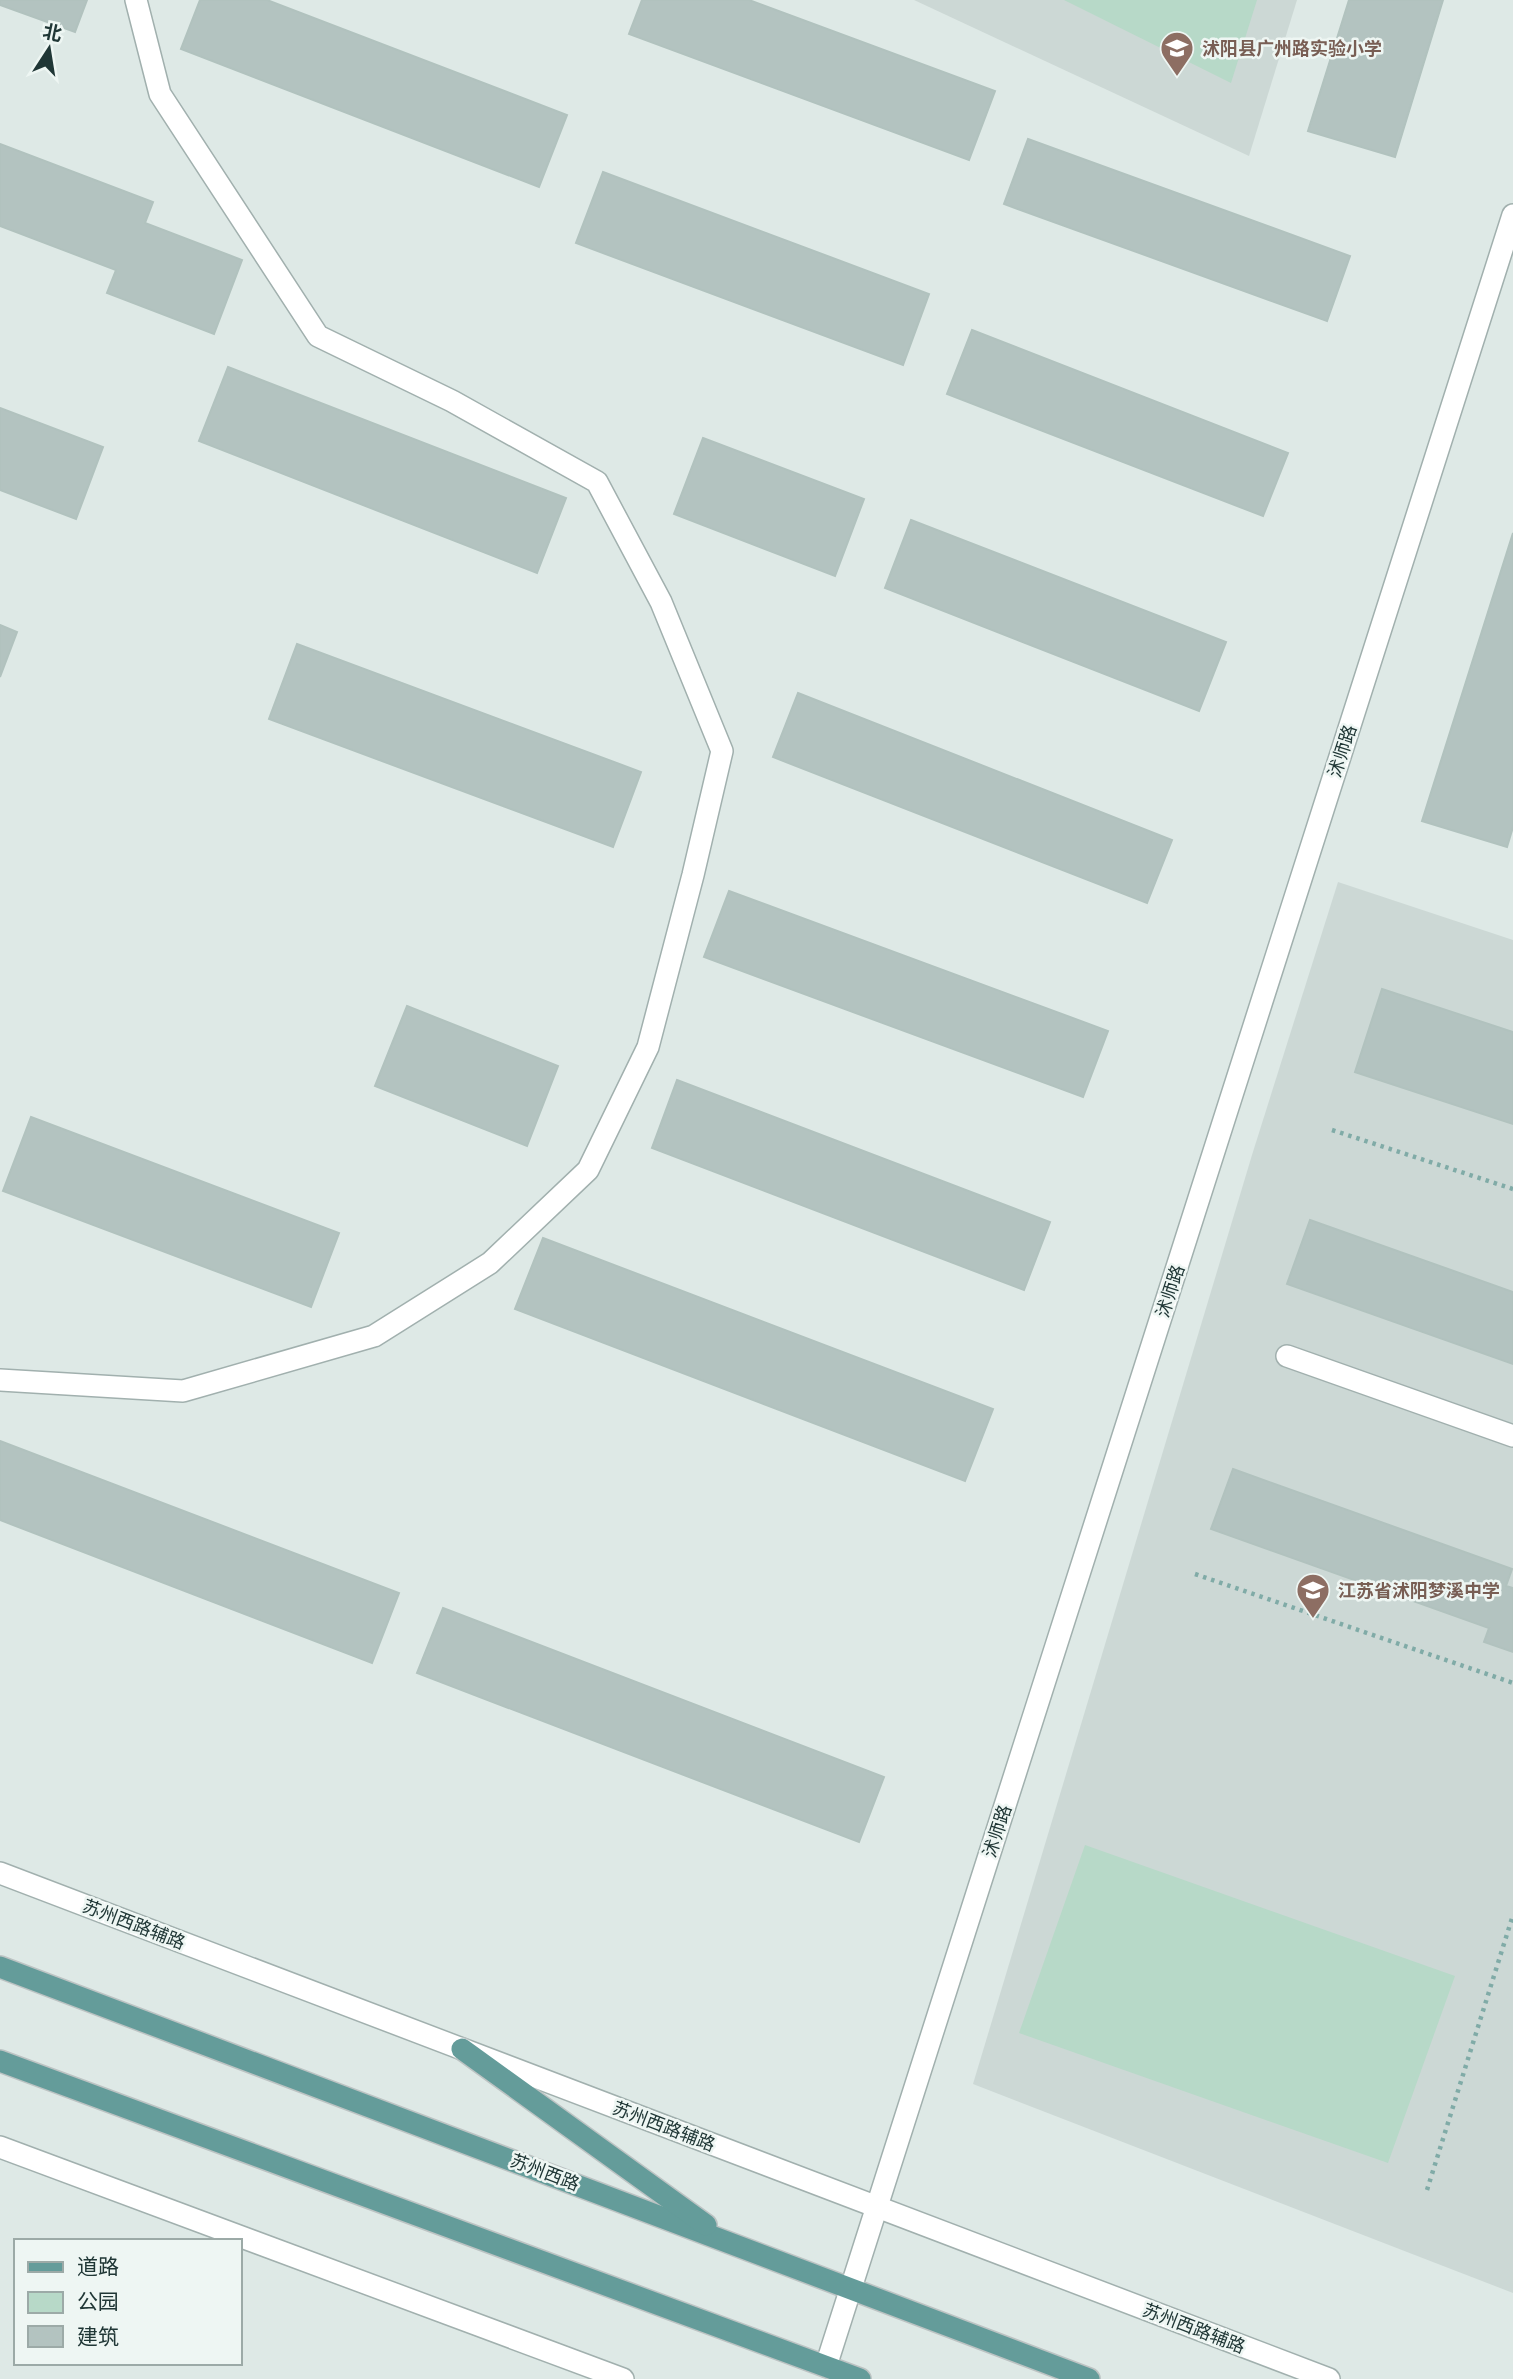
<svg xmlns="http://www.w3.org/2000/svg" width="1513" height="2379" font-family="Mulish,'Noto Sans SC',sans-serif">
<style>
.built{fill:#ccd8d5}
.green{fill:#b7d9c8}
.building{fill:#b3c3c0;stroke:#b1c2be;stroke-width:2}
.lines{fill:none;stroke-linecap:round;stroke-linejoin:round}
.service-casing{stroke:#a1b0ae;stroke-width:24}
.minor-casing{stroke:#a1b0ae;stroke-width:24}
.tertiary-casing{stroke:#a1b0ae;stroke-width:24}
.primary-casing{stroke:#bcc3c3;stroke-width:24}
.path{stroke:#80aba7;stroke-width:4.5;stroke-dasharray:3.5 5;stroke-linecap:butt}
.service{stroke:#fff;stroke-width:21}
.minor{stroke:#fff;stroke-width:21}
.tertiary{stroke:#fff;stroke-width:21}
.primary{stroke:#649c9a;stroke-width:21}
.labels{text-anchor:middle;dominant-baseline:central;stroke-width:5;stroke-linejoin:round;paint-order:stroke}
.education-label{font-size:18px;font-weight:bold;fill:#785e54;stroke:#eef6f3;text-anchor:start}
.street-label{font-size:18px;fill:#203736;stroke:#eef6f3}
</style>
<rect width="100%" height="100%" fill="#dee9e6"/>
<g class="built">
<path d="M914 0H1297L1249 156Z"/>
<path d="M1338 882 1513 940V2293L973 2084 1252 1155Z"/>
</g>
<g class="green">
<path d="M1064 0H1257L1231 83Z"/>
<path d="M1085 1845 1455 1976 1388 2163 1019 2033Z"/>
</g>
<g class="building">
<path d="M0 0H87L75 32 0 5Z"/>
<path d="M200 0H267L567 115 539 187 181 49Z"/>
<path d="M642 0H749L995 91 969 160 629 34Z"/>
<path d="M1349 0H1443L1395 157 1308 131Z"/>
<path d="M1028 139 1350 256 1327 321 1004 204Z"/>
<path d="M0 144 153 202 145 223 242 260 214 334 107 293 116 270 0 226Z"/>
<path d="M603 172 929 294 903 365 576 243Z"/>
<path d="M972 330 1288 453 1263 516 947 394Z"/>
<path d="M228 367 566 498 537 573 199 441Z"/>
<path d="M0 408 103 447 76 519 0 490Z"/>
<path d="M703 438 864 499 835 576 674 514Z"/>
<path d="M911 520 1226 642 1199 711 885 588Z"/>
<path d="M1513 533V827L1507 847 1422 821Z"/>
<path d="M0 625 17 632 0 677Z"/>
<path d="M297 644 641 772 613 847 269 719Z"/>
<path d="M798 693 1172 840 1147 903 773 757Z"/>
<path d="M729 891 1108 1031 1083 1097 704 957Z"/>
<path d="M1382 989 1513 1032V1124L1355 1072Z"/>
<path d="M407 1006 558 1066 527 1146 375 1086Z"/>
<path d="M677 1080 1050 1222 1024 1290 652 1148Z"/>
<path d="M31 1117 339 1233 311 1307 3 1191Z"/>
<path d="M1310 1220 1513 1292V1364L1287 1284Z"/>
<path d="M543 1238 993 1409 965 1481 515 1309Z"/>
<path d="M0 1441 399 1593 372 1663 0 1520Z"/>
<path d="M1233 1469 1512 1569 1506 1586 1513 1588V1652L1484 1642 1489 1628 1211 1529Z"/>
<path d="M443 1608 884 1777 859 1842 417 1673Z"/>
</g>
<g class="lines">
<defs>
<path id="service" d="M1287 1356 1513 1436"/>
<path id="minor" d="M0 1380 183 1391 374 1336 490 1263 588 1170 648 1047 693 875 722 751 661 602 597 482 452 401 318 336 160 94 136 0"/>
<g id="tertiary">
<path d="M0 1873 1329 2379"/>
<path d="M0 2147 623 2379"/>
<path d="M826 2366 1513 215"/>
</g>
<g id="primary">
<path d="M0 1967 1089 2379"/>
<path d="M462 2049 706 2225"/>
<path d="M0 2061 860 2379"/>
</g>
</defs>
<use href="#service" class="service-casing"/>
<use href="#minor" class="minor-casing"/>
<use href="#tertiary" class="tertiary-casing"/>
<use href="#primary" class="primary-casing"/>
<g class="path">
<path d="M1332 1130 1513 1189"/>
<path d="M1195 1574 1513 1683"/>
<path d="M1427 2190 1513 1915"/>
</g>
<use href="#service" class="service"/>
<use href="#minor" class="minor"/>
<use href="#tertiary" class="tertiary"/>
<use href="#primary" class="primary"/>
</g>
<defs>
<symbol id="school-pin" viewBox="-11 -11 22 30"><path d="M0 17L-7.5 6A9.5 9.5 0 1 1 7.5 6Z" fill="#8d6e63" stroke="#eef6f3"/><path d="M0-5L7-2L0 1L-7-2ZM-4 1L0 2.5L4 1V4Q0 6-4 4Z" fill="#fff"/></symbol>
</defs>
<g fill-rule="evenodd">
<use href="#school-pin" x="1158" y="29" width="38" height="52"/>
<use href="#school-pin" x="1294" y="1571" width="38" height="52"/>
</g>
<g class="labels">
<g class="education-label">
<text x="1202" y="48">沭阳县广州路实验小学</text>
<text x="1338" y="1590">江苏省沭阳梦溪中学</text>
</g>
<g class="street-label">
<text transform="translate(1342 751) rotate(-72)">沭师路</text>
<text transform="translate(1170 1291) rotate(-72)">沭师路</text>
<text transform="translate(997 1831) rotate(-72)">沭师路</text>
<text transform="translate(134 1924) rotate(21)">苏州西路辅路</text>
<text transform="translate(664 2126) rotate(21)">苏州西路辅路</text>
<text transform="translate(545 2172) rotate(21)">苏州西路</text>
<text transform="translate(1194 2328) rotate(21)">苏州西路辅路</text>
</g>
</g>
<rect x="14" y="2239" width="228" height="126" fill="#eef6f3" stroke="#9caaa7" stroke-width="2"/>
<rect x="28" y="2262" width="35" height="10" fill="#649c9a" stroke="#9caaa7" stroke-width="2"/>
<text x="77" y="2274" font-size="21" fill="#203736">道路</text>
<rect x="28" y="2292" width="35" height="21" fill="#b7d9c8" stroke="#9caaa7" stroke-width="2"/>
<text x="77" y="2309" font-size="21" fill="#203736">公园</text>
<rect x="28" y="2326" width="35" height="21" fill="#b3c3c0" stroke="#9caaa7" stroke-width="2"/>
<text x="77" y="2344" font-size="21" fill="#203736">建筑</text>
<g transform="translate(49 49) rotate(12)" stroke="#eef6f3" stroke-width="5" paint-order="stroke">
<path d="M0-5L12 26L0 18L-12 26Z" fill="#203736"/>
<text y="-10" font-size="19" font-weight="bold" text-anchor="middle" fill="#203736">北</text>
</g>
</svg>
